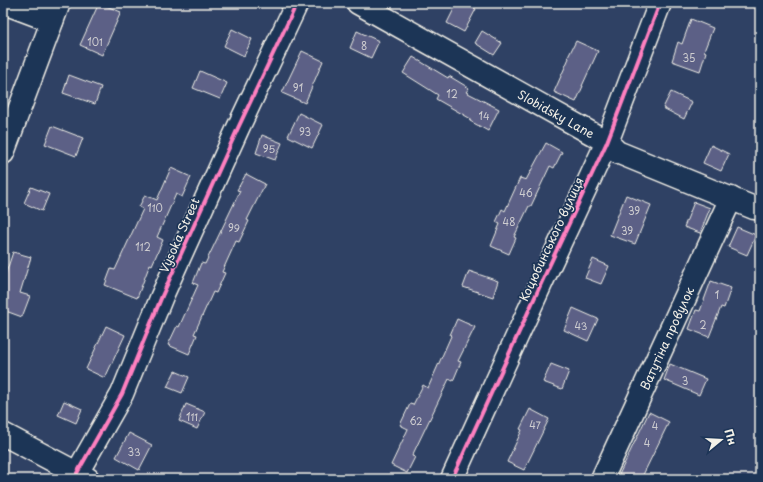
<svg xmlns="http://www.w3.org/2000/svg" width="763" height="482" font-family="'Playpen Sans',sans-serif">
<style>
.building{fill:#5b6186;stroke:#f4f1e8}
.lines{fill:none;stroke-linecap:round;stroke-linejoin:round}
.minor-casing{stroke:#f4f1e8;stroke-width:25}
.minor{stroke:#1d3557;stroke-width:22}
.cycleway-casing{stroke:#1d3557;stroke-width:6}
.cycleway{stroke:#ff80c0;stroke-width:4}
.labels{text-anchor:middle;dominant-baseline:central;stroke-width:3.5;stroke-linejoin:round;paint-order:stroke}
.number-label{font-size:10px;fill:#cecdd0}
.street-label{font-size:12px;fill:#f4f1e8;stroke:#1d3557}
</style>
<rect width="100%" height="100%" fill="#2f4164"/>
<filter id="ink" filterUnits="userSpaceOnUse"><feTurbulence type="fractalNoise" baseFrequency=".025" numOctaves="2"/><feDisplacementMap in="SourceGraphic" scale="8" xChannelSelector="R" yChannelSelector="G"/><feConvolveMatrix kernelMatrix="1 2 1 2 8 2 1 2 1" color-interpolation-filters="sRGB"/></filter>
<g filter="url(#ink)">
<g class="building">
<path d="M99 3 121 12 102 55 80 45Z"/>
<path d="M457 3H464L476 9 464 32 447 23Z"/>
<path d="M691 19 713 28 704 51 706 52 700 71 672 61 678 42 682 44Z"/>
<path d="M232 29 252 39 244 56 224 46Z"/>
<path d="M357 31 379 41 371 58 350 48Z"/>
<path d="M482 31 502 43 494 55 475 43Z"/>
<path d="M576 41 598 51 582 86H583L576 102 554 92 569 58 568 57Z"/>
<path d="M302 51 323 61 305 103 282 93Z"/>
<path d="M413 57 448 78 449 76 469 88 466 92 499 109 488 131 470 121 471 119 436 99 438 95 403 73Z"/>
<path d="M200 71 227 83 220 99 193 88Z"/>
<path d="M69 75 101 87 95 104 63 93Z"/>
<path d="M671 92 692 102 684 119 663 108Z"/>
<path d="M299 113 323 125 312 148 288 136Z"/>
<path d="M52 126 83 138 76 156 45 144Z"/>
<path d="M262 135 282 143 275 160 256 153Z"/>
<path d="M546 143 562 152 554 168 550 166 531 206H529L514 237 516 238 509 254 491 246 500 224 496 222 502 209 505 211 520 178 526 180Z"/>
<path d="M711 145 729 154 721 171 703 163Z"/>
<path d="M171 168 191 177 182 197 176 194 157 237 163 240 152 265 150 264 137 298 105 285 111 269 115 270 143 209 139 207 145 195 157 200Z"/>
<path d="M246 174 265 184 247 220 249 221 239 242 236 241 222 272 225 273 216 293 213 292 194 334 197 335 189 354 168 345 177 326 179 327 198 285 193 283 201 263 205 264 240 191 237 190Z"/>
<path d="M31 187 49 194 42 211 24 203Z"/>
<path d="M626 195 651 205 635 244 610 235Z"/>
<path d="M694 202 710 208 700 233 684 227Z"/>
<path d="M737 227 756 235 747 255 728 247Z"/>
<path d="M13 252 31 257 20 293 30 296 22 317 3 310V282Z"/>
<path d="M593 259 609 266 601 284 585 278Z"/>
<path d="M469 271 498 281 493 297 463 287Z"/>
<path d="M711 281 731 288 724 308 721 307 709 337 689 329 696 310 700 311Z"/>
<path d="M573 308 598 319 588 341 564 330Z"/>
<path d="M457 319 475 327 458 361 461 362 453 381 449 379 412 456 415 457 407 473 391 465 408 429 400 425 410 404 413 405 423 385 428 388 451 336 450 335Z"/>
<path d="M106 326 125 335 105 378 86 369Z"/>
<path d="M551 364 569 371 562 389 543 382Z"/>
<path d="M670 364 706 379 699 395 664 380Z"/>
<path d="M175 371 189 377 182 393 167 387Z"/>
<path d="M64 401 82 409 76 423 58 415Z"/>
<path d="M186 404 205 412 197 429 179 421Z"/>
<path d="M530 409 549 419 524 470 507 462 522 430 520 429Z"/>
<path d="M649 412 669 422 641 479H617Z"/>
<path d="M129 433 152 445 139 470 116 457Z"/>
</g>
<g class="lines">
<defs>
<g id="minor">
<path d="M4 3 52 21"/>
<path id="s1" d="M358 3 607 142 617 152 754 208 760 209"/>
<path d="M3 153 59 3"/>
<path d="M3 434 88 479"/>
<path d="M77 473 122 394 162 296 238 128 297 3"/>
<path d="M452 479 545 275 607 142 660 3"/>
<path id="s2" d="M602 479 731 198"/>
</g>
</defs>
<use href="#minor" class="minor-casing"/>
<use href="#minor" class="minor"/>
<defs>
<g id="cycleway">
<path d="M77 473 122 394 162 296 238 128 297 3"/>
<path d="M452 479 545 275 607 142 660 3"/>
</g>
</defs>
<use href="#cycleway" class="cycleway-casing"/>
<use href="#cycleway" class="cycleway"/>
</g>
</g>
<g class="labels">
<g class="number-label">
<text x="95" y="41">101</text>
<text x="364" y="45">8</text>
<text x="689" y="57">35</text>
<text x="298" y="87">91</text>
<text x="452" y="93">12</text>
<text x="484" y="115">14</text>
<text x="305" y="131">93</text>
<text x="269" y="148">95</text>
<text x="526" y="192">46</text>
<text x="155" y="207">110</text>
<text x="634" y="210">39</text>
<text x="509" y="221">48</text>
<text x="234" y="227">99</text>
<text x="627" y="230">39</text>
<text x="143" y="246">112</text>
<text x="717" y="294">1</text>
<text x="703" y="324">2</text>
<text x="581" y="325">43</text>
<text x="685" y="380">3</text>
<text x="192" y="416">111</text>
<text x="416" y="420">62</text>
<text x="535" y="424">47</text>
<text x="655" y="425">4</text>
<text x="647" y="442">4</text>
<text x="134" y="451">33</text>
</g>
<g class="street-label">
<text stroke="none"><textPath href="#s1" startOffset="227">Slobidsky Lane</textPath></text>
<text transform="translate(179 235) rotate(-66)">Vysoka Street</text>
<text transform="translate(551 239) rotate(-65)">Коцюбинського вулиця</text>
<text stroke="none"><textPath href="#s2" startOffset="155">Ватутіна провулок</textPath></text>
</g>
</g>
<rect width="763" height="482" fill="none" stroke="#1d3557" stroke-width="16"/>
<rect x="8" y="8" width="747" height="466" fill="none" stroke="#f4f1e8" stroke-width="1.5" filter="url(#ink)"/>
<g transform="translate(721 440) rotate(72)" stroke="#1d3557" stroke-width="3" paint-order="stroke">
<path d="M0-3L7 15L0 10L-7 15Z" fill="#f4f1e8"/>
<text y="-6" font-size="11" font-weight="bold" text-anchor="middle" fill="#f4f1e8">Пн</text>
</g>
</svg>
